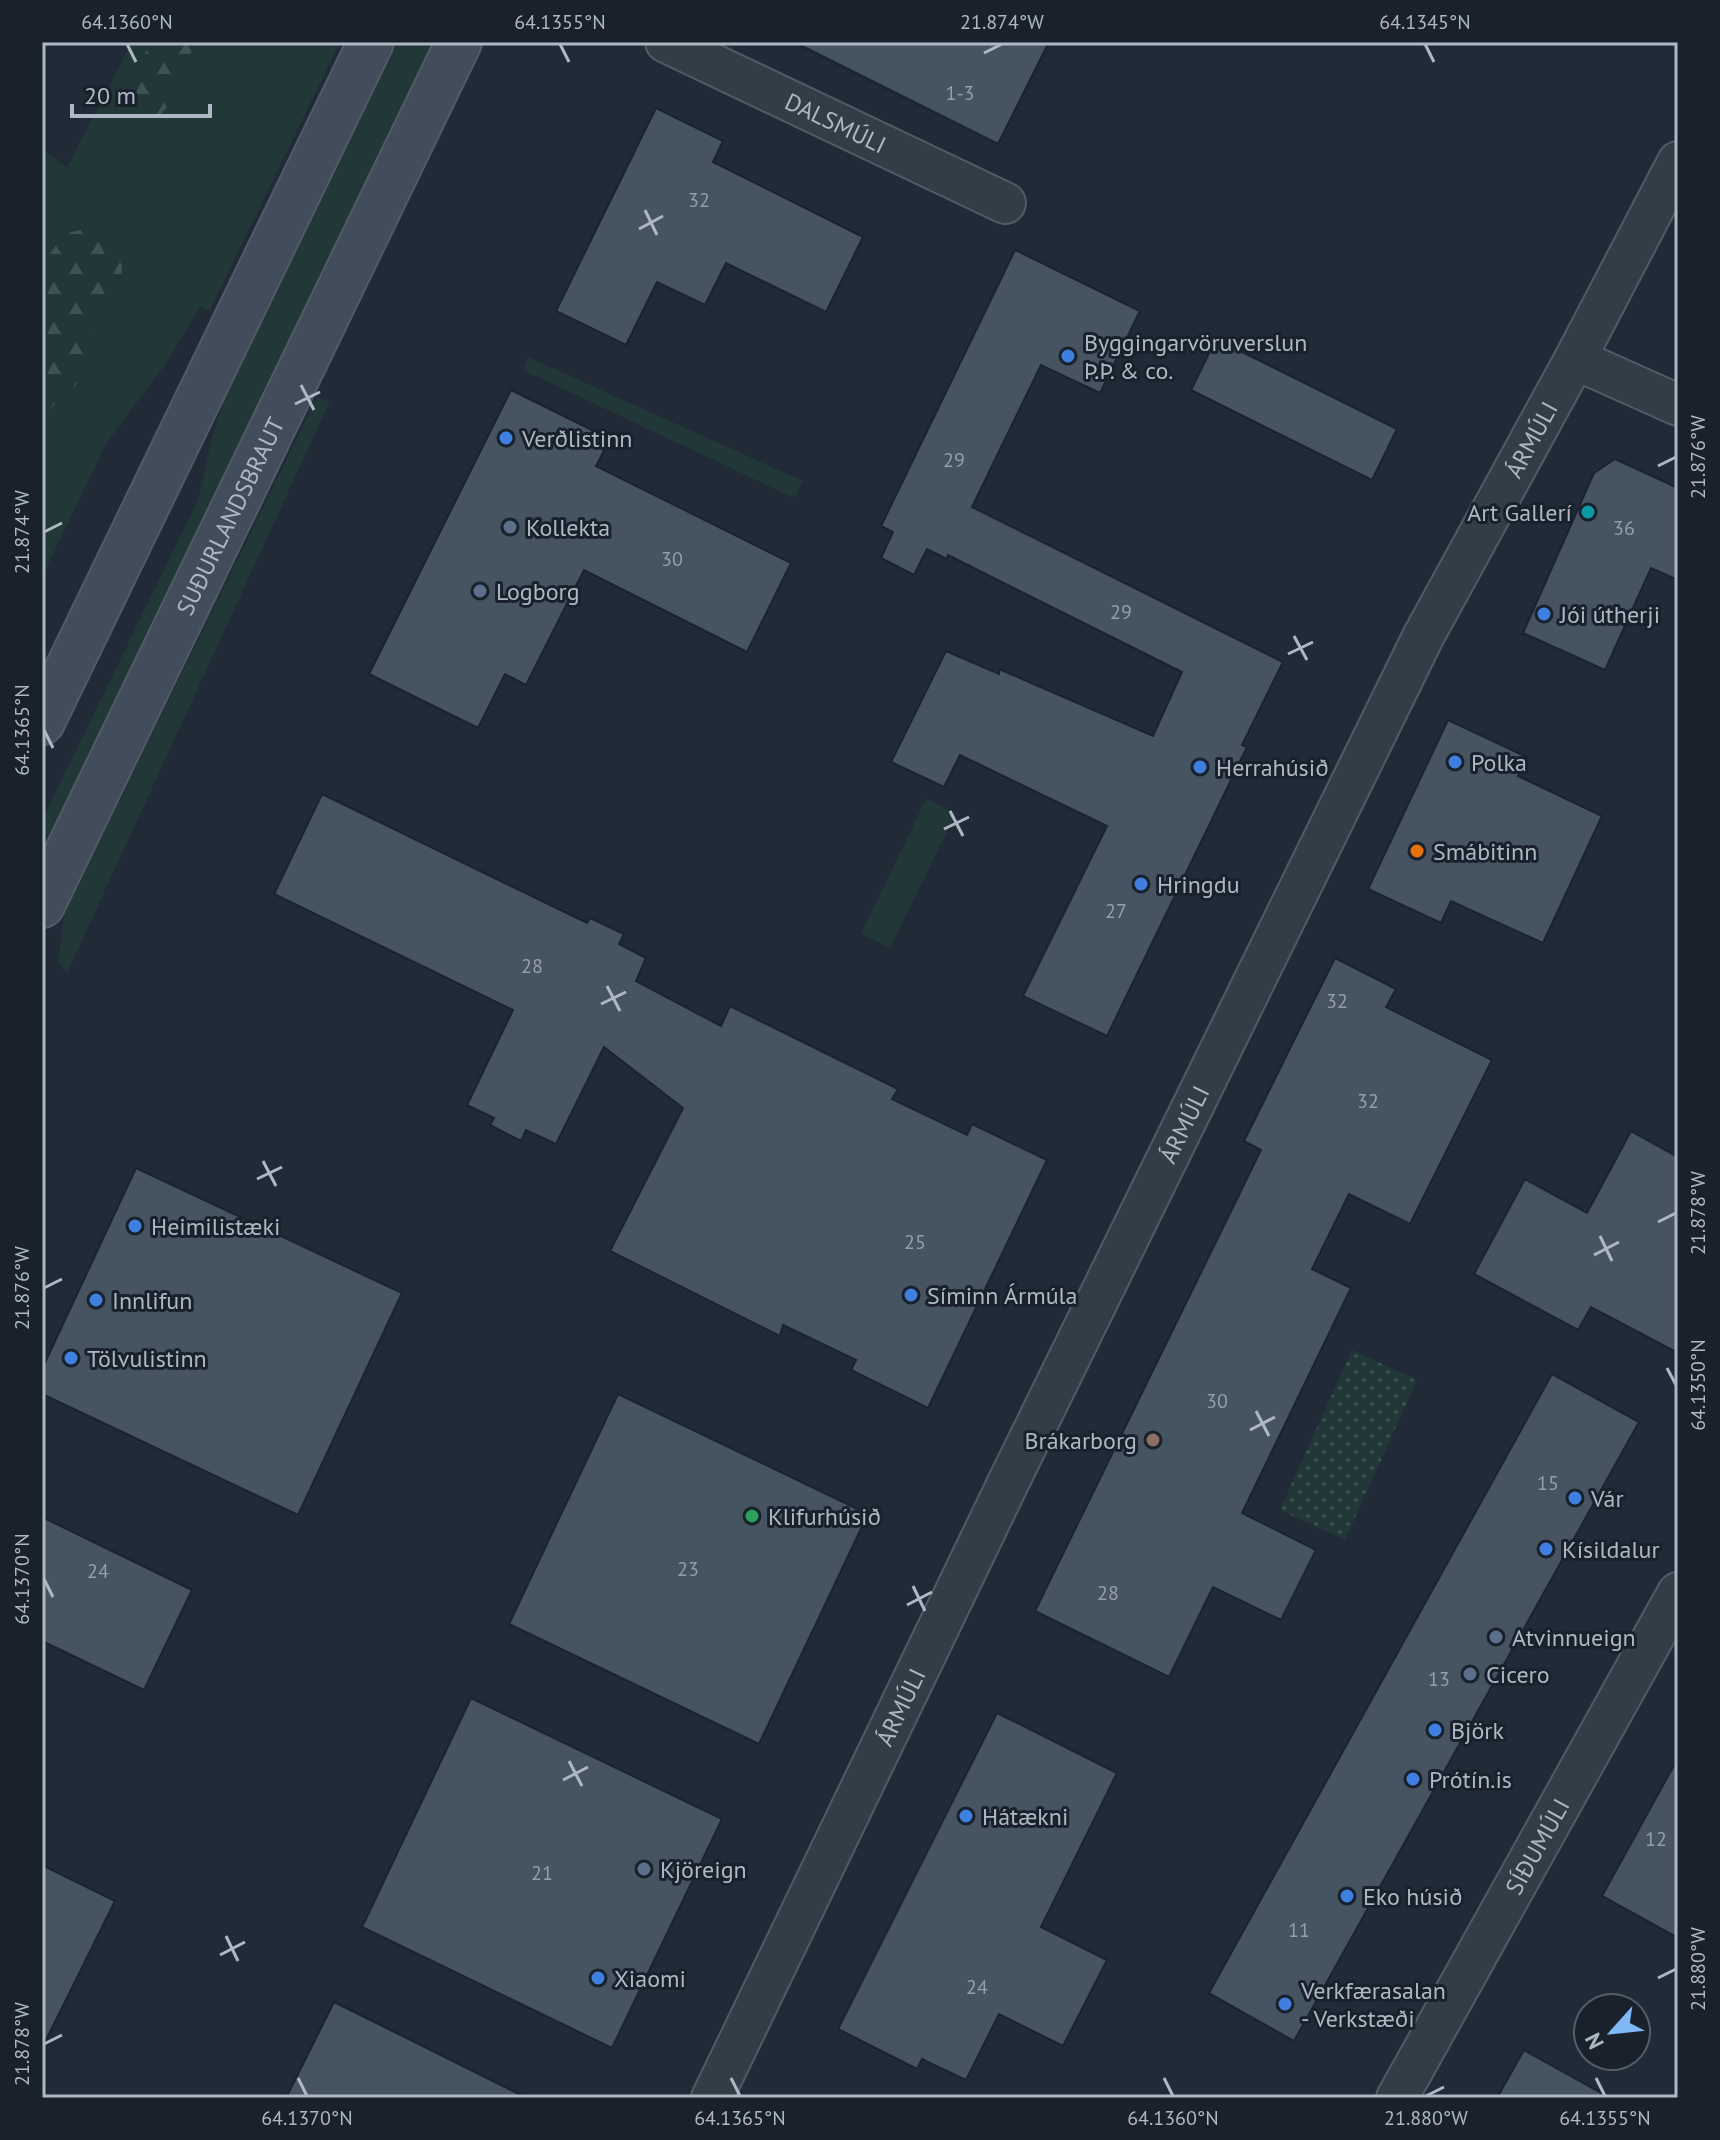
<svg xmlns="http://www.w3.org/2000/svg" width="1720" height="2140" font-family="'PT Sans',sans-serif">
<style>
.grass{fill:#223738}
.forest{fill:url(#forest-firs)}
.park{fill:url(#park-dots)}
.building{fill:#465361;stroke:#1b242e;stroke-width:2}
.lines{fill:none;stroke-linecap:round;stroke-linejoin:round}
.minor-casing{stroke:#515b65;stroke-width:44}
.secondary-casing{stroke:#515b65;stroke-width:48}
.minor{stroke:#333d47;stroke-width:40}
.secondary{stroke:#414d5a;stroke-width:44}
.ticks{fill:none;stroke:#aeb8c4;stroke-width:3}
.shop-dot{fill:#3f7fe0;stroke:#19222c;stroke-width:3}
.culture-dot{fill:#0f9aa8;stroke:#19222c;stroke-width:3}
.service-dot{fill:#5c6f8a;stroke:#19222c;stroke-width:3}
.food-dot{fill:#e8710a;stroke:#19222c;stroke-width:3}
.education-dot{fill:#8d6e63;stroke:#19222c;stroke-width:3}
.leisure-dot{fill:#2e9e5b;stroke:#19222c;stroke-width:3}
.labels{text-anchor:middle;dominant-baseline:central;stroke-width:6;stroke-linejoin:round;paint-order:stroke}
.number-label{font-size:20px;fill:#949fab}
.street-label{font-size:24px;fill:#aeb8c4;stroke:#19222c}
.poi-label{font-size:24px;fill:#aeb8c4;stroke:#19222c;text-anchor:start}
.neatline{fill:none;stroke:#aeb8c4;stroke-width:3}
.ticks-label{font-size:20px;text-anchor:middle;fill:#aeb8c4}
</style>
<defs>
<pattern id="forest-firs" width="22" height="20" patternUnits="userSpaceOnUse" patternTransform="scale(2)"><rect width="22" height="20" fill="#223738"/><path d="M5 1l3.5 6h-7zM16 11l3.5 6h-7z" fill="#405253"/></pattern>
<pattern id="park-dots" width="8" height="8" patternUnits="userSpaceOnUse" patternTransform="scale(2)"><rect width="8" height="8" fill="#223738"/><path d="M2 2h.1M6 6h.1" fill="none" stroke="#405253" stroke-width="1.8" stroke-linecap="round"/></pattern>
</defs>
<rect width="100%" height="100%" fill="#202b37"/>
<g class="grass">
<path d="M132 42H340L210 310 200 307 165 365 106 444 42 577V150L67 167Z"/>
<path d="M398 42H435L42 850V820L198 500 212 438 225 398Z"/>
<path d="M528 357 803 481 794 498 523 370Z"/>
<path d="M317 397 330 401 67 973 58 961 64 914Z"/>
<path d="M926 799 956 813 890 948 861 934Z"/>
</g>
<g class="forest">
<path d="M150 42H195L173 100 154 122 137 120 123 105Z"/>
<path d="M92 227C131 257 125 266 113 310L88 321 96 346 83 378 42 416V265L64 234Z"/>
</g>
<path class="park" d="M1352 1350 1417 1380 1345 1540 1280 1510Z"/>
<g class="building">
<path d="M794 42H1049L998 144Z"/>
<path d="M656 108 723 141 713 162 863 237 826 312 726 263 705 305 657 282 626 345 556 311Z"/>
<path d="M1015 250 1140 311 1100 393 1041 365 972 507 1283 662 1242 745 1247 747 1107 1036 1023 996 1107 826 960 755 944 787 891 762 946 651 999 674V669L1153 736 1182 672 948 555 947 559 927 549 914 575 881 558 893 532 881 526Z"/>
<path d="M1216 339 1397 429 1372 480 1191 390Z"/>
<path d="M511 390 610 439 596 466 791 563 747 652 584 570 526 685 505 674 478 728 369 674Z"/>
<path d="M1615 459 1678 488V580L1651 568 1605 670 1523 633 1594 473Z"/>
<path d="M1448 720 1527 757 1518 776 1602 816 1543 943 1451 901 1441 923 1368 889Z"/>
<path d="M322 794 587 923 590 918 624 934 619 944 646 958 636 981 721 1026 730 1006 898 1089 892 1099 967 1135 972 1124 1047 1160 928 1408 851 1370 856 1360 783 1325 780 1336 610 1251 683 1108 604 1047 556 1144 526 1130 521 1141 490 1125 494 1118 467 1105 513 1010 274 894Z"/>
<path d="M1335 958 1396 989 1386 1007 1492 1060 1410 1224 1349 1194 1312 1269 1351 1288 1242 1513 1316 1550 1281 1620 1213 1587 1169 1677 1035 1611 1261 1150 1244 1141Z"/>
<path d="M1631 1131 1678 1157V1353L1591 1307 1578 1330 1474 1274 1525 1179 1587 1213Z"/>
<path d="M136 1168 402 1293 298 1515 42 1394V1369Z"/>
<path d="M1552 1374 1639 1422 1294 2041 1209 1993Z"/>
<path d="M618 1394 868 1514 759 1744 509 1624Z"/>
<path d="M42 1517 192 1590 144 1690 42 1641Z"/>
<path d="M471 1698 722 1819 612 2048 362 1927Z"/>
<path d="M997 1713 1117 1773 1041 1927 1107 1960 1063 2046 999 2014 966 2080 922 2059 917 2069 838 2029Z"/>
<path d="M1678 1758V1938L1602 1896Z"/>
<path d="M42 1865 115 1901 42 2048Z"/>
<path d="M334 2002 527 2098H286Z"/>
<path d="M1524 2050 1610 2098H1497Z"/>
</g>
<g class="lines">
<defs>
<g id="minor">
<path id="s1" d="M666 42 1005 203"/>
<path d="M1575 359 1678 405"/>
<path id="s2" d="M712 2098 1009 1481 1423 637 1575 359 1678 162"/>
<path id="s3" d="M1397 2098 1678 1593"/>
</g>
<g id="secondary">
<path d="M42 722 371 42"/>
<path id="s4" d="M42 905 459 42"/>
</g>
</defs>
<use href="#minor" class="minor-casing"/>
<use href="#secondary" class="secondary-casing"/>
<use href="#minor" class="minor"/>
<use href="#secondary" class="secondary"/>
</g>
<path class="ticks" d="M127 44 136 62M560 44 569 62M1425 44 1434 62M984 53 1002 44M645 210 657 235M639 229 663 216M301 385 314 410M295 404 320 392M1658 466 1676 457M44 532 62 523M1294 636 1307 660M1288 654 1313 642M44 730 53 748M950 811 963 836M944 829 969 817M607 986 620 1011M601 1004 626 992M263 1161 276 1186M257 1179 282 1167M1658 1222 1676 1213M1600 1236 1612 1261M1594 1255 1619 1242M44 1288 62 1279M1667 1368 1676 1385M1256 1411 1269 1436M1250 1430 1275 1417M44 1579 53 1597M913 1586 925 1611M907 1605 932 1592M569 1761 582 1786M563 1780 588 1767M226 1936 238 1961M220 1955 245 1942M1658 1978 1676 1969M44 2044 62 2035M298 2078 307 2096M731 2078 740 2096M1164 2078 1173 2096M1596 2078 1605 2096M1426 2096 1444 2087"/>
<g class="shop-dot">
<circle cx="1068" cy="356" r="8"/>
<circle cx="506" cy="438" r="8"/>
<circle cx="1544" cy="614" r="8"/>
<circle cx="1455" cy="762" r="8"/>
<circle cx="1200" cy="767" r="8"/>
<circle cx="1141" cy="884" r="8"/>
<circle cx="135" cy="1226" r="8"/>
<circle cx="911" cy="1295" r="8"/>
<circle cx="96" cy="1300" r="8"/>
<circle cx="71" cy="1358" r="8"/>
<circle cx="1575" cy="1498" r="8"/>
<circle cx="1546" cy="1549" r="8"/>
<circle cx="1435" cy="1730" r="8"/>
<circle cx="1413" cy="1779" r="8"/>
<circle cx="966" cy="1816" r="8"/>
<circle cx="1347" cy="1896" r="8"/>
<circle cx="598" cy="1978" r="8"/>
<circle cx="1285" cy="2004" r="8"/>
</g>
<circle class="culture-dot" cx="1588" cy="512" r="8"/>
<g class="service-dot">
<circle cx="510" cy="527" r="8"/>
<circle cx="480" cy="591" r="8"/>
<circle cx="1496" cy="1637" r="8"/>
<circle cx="1470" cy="1674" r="8"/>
<circle cx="644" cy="1869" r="8"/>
</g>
<circle class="food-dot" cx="1417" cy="851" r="8"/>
<circle class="education-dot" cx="1153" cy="1440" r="8"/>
<circle class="leisure-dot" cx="752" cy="1516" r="8"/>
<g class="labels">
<g class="number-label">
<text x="960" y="93">1-3</text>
<text x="699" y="200">32</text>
<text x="954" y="460">29</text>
<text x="1624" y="528">36</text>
<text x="672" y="559">30</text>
<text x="1121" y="612">29</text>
<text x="1116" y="911">27</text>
<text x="532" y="966">28</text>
<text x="1337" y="1001">32</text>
<text x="1368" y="1101">32</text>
<text x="915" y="1242">25</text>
<text x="1217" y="1401">30</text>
<text x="1548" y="1483">15</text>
<text x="688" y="1569">23</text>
<text x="98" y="1571">24</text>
<text x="1108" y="1593">28</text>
<text x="1439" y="1679">13</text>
<text x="1656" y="1839">12</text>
<text x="542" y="1873">21</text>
<text x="1299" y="1930">11</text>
<text x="977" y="1987">24</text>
</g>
<g class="street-label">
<text stroke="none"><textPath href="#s1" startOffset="188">DALSMÚLI</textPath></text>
<text stroke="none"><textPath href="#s2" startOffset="1850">ÁRMÚLI</textPath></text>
<text stroke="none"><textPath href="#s4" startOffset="432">SUÐURLANDSBRAUT</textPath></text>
<text stroke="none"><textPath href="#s2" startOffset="1082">ÁRMÚLI</textPath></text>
<text stroke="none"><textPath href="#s2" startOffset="434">ÁRMÚLI</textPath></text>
<text stroke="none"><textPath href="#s3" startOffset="288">SÍÐUMÚLI</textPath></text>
</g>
<g class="poi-label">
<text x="1084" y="342">Byggingarvöruverslun<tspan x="1084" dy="28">Þ.Þ. &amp; co.</tspan></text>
<text x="522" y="438">Verðlistinn</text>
<text x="1572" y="512" text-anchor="end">Art Gallerí</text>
<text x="526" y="527">Kollekta</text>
<text x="496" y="591">Logborg</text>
<text x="1560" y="614">Jói útherji</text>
<text x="1471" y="762">Polka</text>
<text x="1216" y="767">Herrahúsið</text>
<text x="1433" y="851">Smábitinn</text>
<text x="1157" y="884">Hringdu</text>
<text x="151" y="1226">Heimilistæki</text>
<text x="927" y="1295">Síminn Ármúla</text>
<text x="112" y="1300">Innlifun</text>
<text x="87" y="1358">Tölvulistinn</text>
<text x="1137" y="1440" text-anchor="end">Brákarborg</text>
<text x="1591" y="1498">Vár</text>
<text x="768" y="1516">Klifurhúsið</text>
<text x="1562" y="1549">Kísildalur</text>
<text x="1512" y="1637">Atvinnueign</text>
<text x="1486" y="1674">Cicero</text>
<text x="1451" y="1730">Björk</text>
<text x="1429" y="1779">Prótín.is</text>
<text x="982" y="1816">Hátækni</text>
<text x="660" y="1869">Kjöreign</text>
<text x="1363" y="1896">Eko húsið</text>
<text x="614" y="1978">Xiaomi</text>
<text x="1301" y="1990">Verkfærasalan<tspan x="1301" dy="28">- Verkstæði</tspan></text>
</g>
</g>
<rect width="1720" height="2140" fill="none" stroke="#19222c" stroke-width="88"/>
<g transform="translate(1612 2032) rotate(243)"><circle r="38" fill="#19222c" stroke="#555e69" stroke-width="2"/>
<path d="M0-6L14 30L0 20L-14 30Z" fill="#80b7f6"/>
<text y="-12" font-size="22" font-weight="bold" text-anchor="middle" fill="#aeb8c4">N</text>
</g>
<path d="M72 104v12h138v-12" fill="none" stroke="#aeb8c4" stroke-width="4"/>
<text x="84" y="104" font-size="24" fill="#aeb8c4" stroke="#19222c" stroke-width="6" paint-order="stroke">20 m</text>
<rect x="44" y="44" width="1632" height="2052" class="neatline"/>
<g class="ticks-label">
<text x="127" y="29">64.1360°N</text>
<text x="560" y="29">64.1355°N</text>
<text x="1002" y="29">21.874°W</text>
<text x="1425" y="29">64.1345°N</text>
<text transform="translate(1698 457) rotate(-90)" y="7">21.876°W</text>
<text transform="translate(22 532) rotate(-90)" y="7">21.874°W</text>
<text transform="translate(22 730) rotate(-90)" y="7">64.1365°N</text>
<text transform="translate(1698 1213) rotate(-90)" y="7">21.878°W</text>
<text transform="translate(22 1288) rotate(-90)" y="7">21.876°W</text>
<text transform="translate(1698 1385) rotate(-90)" y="7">64.1350°N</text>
<text transform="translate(22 1579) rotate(-90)" y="7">64.1370°N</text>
<text transform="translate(1698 1969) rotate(-90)" y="7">21.880°W</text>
<text transform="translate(22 2044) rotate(-90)" y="7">21.878°W</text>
<text x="307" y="2125">64.1370°N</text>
<text x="740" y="2125">64.1365°N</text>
<text x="1173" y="2125">64.1360°N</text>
<text x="1426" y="2125">21.880°W</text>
<text x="1605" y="2125">64.1355°N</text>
</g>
</svg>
